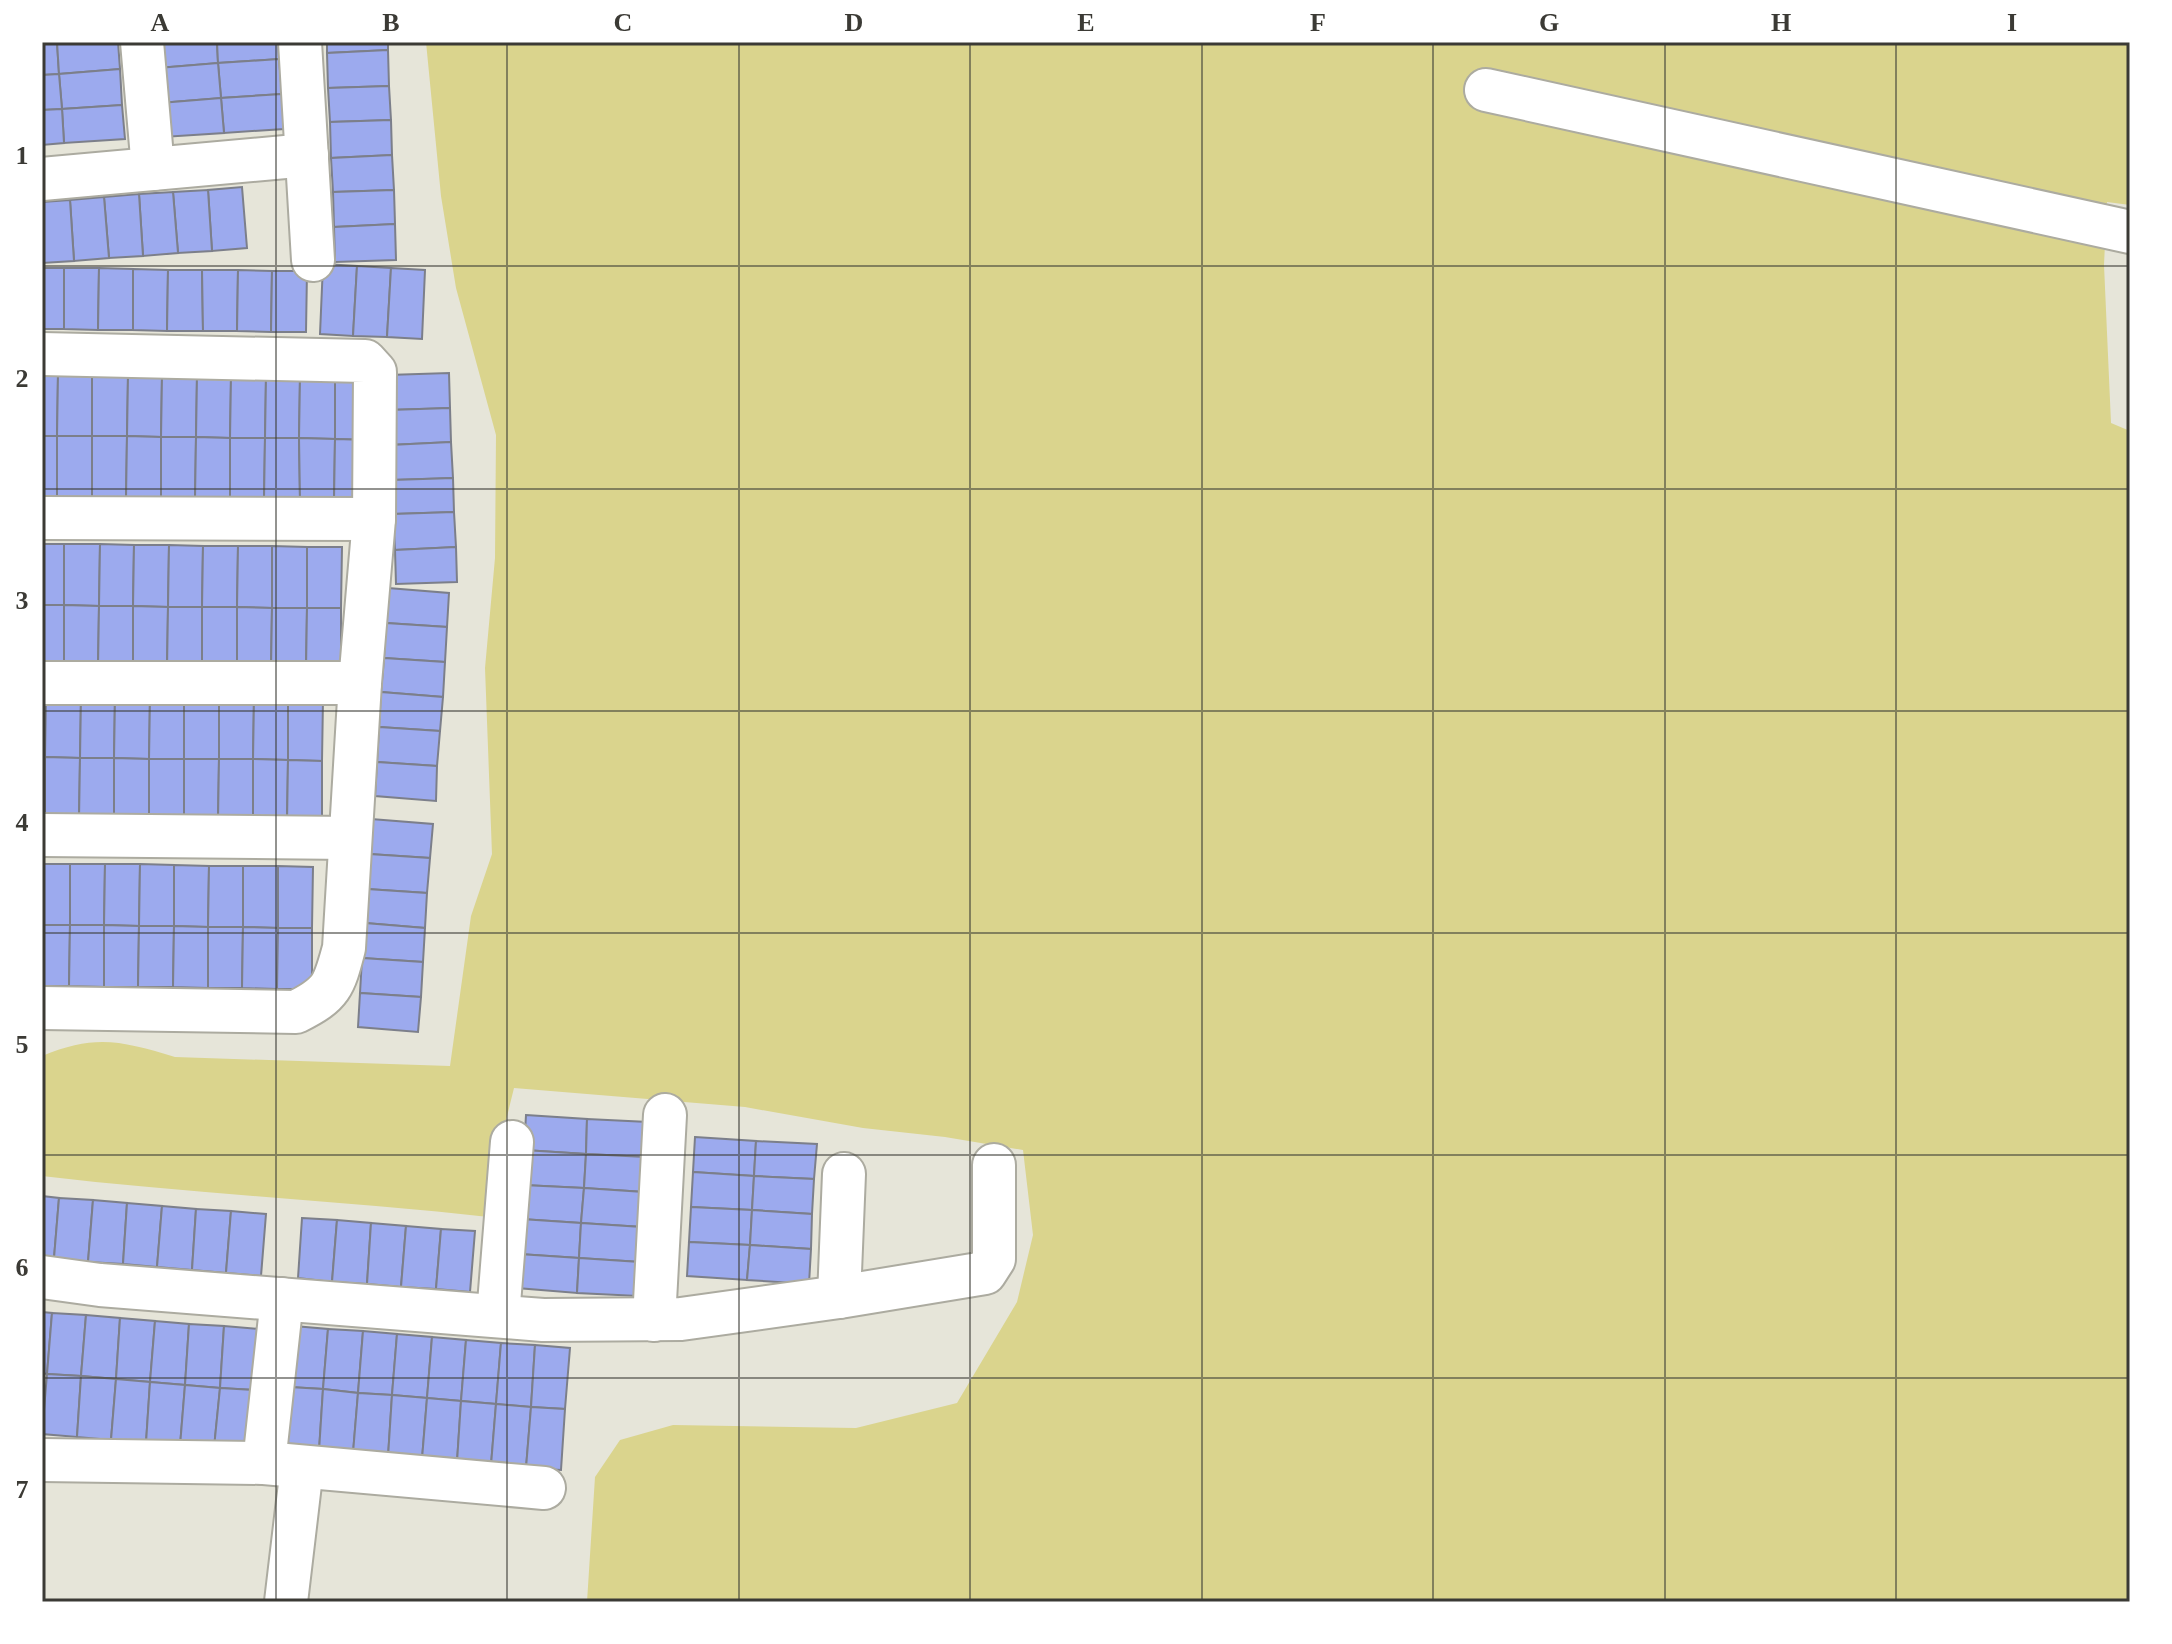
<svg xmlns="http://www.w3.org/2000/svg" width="2172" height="1644" font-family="'Times New Roman',serif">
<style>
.green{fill:#dad48d}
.building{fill:#9caaee;stroke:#7c7f8a;stroke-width:2}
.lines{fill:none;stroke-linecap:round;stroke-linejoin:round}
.minor-casing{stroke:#acaba0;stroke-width:46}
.minor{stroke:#fff;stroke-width:42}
.grid{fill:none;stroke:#3b3a35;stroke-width:2;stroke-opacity:0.55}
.neatline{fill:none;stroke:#3b3a35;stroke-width:3}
.grid-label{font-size:26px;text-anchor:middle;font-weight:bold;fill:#3b3a35}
</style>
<rect width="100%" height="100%" fill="#e6e5d9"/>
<path class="green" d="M426 42H2130V205L2107 202 2104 265 2111 423 2130 431V1602H587L595 1477 620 1440 673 1425 856 1428 957 1403 1017 1302 1033 1235 1023 1150 945 1137 863 1128 745 1107 514 1088 497 1157 498 1218C346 1201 194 1194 42 1176V1056C96 1034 121 1041 175 1057L450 1066 471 916 492 854 485 668 495 558 496 435 456 288 441 196Z"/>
<g class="building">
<path d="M42 42H57L59 74 42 75Z"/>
<path d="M57 42H118L120 69 59 74Z"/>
<path d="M156 42H217L218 63 158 68Z"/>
<path d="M217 42H278L279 59 218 63Z"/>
<path d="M327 42H388V50L327 53Z"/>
<path d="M388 50 389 86 328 88 327 53Z"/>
<path d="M279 59 282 94 221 98 218 63Z"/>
<path d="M218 63 221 98 160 103 158 68Z"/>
<path d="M120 69 122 105 62 109 59 74Z"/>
<path d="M59 74 62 109 42 110V75Z"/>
<path d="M389 86 391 120 330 122 328 88Z"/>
<path d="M282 94 284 129 224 133 221 98Z"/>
<path d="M221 98 224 133 163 137 160 103Z"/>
<path d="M122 105 125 139 64 143 62 109Z"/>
<path d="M62 109 64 143 42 145V110Z"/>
<path d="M391 120 392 155 331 158 330 122Z"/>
<path d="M392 155 394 190 333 192 331 158Z"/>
<path d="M242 187 247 248 212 251 208 190Z"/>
<path d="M208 190 212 251 178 253 173 192Z"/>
<path d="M394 190 395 224 334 227 333 192Z"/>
<path d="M173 192 178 253 143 256 139 194Z"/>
<path d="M139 194 143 256 109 258 104 197Z"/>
<path d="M104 197 109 258 74 261 70 200Z"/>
<path d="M70 200 74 261 42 263V202Z"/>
<path d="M395 224 396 260 335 262 334 227Z"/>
<path d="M323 264 357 266 353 336 320 334Z"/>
<path d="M357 266 391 268 387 337 353 336Z"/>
<rect x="42" y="268" width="22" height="61"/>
<path d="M64 268H99L98 330 64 329Z"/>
<path d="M99 268 133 269V330H98Z"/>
<path d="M391 268 425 270 422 339 387 337Z"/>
<path d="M133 269 168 270 167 331 133 330Z"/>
<path d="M168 270H202L203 331H167Z"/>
<path d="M202 270H238L237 331H203Z"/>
<path d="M238 270 272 271 271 332 237 331Z"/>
<path d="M272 271H307L306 332H271Z"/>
<path d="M449 373 450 408 389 410 388 375Z"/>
<path d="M42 374H58L57 436H42Z"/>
<path d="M58 374 92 375V436H57Z"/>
<path d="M92 375 128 376 127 436H92Z"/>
<path d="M128 376H162L161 437 127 436Z"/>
<path d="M162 376H197L196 437H161Z"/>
<path d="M197 376 231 377 230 438 196 437Z"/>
<path d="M231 377H266L265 438H230Z"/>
<path d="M266 377H300L299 438H265Z"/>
<path d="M300 377 335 378V439L299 438Z"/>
<path d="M335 378H370L369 440 335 439Z"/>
<path d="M450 408 451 442 390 445 389 410Z"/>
<rect x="42" y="436" width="15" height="61"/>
<rect x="57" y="436" width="35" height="61"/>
<path d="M92 436H127L126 498 92 497Z"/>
<path d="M127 436 161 437V498H126Z"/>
<path d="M161 437H196L195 499 161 498Z"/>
<path d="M196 437 230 438V499H195Z"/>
<path d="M230 438H265L264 499H230Z"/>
<path d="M265 438H299L300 500 264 499Z"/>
<path d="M299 438 335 439 334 500H300Z"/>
<path d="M335 439 369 440V501L334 500Z"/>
<path d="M451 442 453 478 392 480 390 445Z"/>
<path d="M453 478 454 512 393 514 392 480Z"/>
<path d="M454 512 456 547 395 550 393 514Z"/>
<rect x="42" y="544" width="22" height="61"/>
<path d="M64 544H100L99 606 64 605Z"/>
<path d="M100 544 134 545 133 606H99Z"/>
<path d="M134 545H169L168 607 133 606Z"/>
<path d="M169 545 203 546 202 607H168Z"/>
<path d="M203 546H238L237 607H202Z"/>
<path d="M238 546H272V608L237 607Z"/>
<path d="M272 546 307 547V608H272Z"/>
<path d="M307 547H342L341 608H307Z"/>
<path d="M456 547 457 582 396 584 395 550Z"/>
<path d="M388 588 449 593 447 627 386 623Z"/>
<rect x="42" y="605" width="22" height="61"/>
<path d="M64 605 99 606 98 667 64 666Z"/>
<path d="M99 606H133V668L98 667Z"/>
<path d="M133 606 168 607 167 668H133Z"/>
<path d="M168 607H202V668H167Z"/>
<path d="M202 607H237V669L202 668Z"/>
<path d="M237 607 272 608 271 669H237Z"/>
<path d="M272 608H307L306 669H271Z"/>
<path d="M307 608H341V670L306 669Z"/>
<path d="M386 623 447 627 445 662 384 658Z"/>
<path d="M384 658 445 662 443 697 381 692Z"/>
<path d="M381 692 443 697 440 731 379 727Z"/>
<path d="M42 696H46L45 757H42Z"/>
<path d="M46 696 81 697 80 758 45 757Z"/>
<path d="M81 697H115L114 758H80Z"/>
<path d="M115 697H150L149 759 114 758Z"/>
<path d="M150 697 184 698V759H149Z"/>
<rect x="184" y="698" width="35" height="61"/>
<path d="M219 698H254L253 759H219Z"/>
<path d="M254 698 288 699V760L253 759Z"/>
<path d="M288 699H323L322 761 288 760Z"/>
<path d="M379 727 440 731 437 766 377 762Z"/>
<rect x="42" y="757" width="3" height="61"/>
<path d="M45 757 80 758 79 819 45 818Z"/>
<path d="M80 758H114V819H79Z"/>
<path d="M114 758 149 759V820L114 819Z"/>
<rect x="149" y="759" width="35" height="61"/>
<path d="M184 759H219L218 820H184Z"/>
<path d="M219 759H253V821L218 820Z"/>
<path d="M253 759 288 760 287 822 253 821Z"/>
<path d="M288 760 322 761V822H287Z"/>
<path d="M377 762 437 766 436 801 375 796Z"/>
<path d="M371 819 433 824 430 858 369 854Z"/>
<path d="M369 854 430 858 427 893 367 889Z"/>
<rect x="42" y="864" width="28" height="61"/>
<path d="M70 864H105L104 925H70Z"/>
<path d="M105 864H140L139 926 104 925Z"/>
<path d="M140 864 174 865V926H139Z"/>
<path d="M174 865 209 866 208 927 174 926Z"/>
<path d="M209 866H243V927H208Z"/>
<path d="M243 866H278V928L243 927Z"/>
<path d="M278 866 313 867 312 928H278Z"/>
<path d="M367 889 427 893 425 928 365 923Z"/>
<path d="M365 923 425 928 423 962 362 958Z"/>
<path d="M42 925H70L69 986H42Z"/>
<path d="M70 925H104V987L69 986Z"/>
<path d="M104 925 139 926 138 987H104Z"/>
<path d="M139 926H174L173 987H138Z"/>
<path d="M174 926 208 927V988L173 987Z"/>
<path d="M208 927H243L242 988H208Z"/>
<path d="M243 927 278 928 277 989 242 988Z"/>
<path d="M278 928H312V989H277Z"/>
<path d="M362 958 423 962 421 997 360 993Z"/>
<path d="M360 993 421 997 418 1032 358 1027Z"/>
<path d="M526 1115 587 1119 586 1154 524 1150Z"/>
<path d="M587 1119 648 1122 646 1157 586 1154Z"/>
<path d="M695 1137 756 1141 754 1176 693 1172Z"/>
<path d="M756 1141 817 1144 814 1179 754 1176Z"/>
<path d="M524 1150 586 1154 584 1188 523 1185Z"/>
<path d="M586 1154 646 1157 644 1192 584 1188Z"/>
<path d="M693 1172 754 1176 752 1210 691 1207Z"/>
<path d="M754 1176 814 1179 812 1214 752 1210Z"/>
<path d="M523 1185 584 1188 581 1223 521 1219Z"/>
<path d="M584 1188 644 1192 642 1227 581 1223Z"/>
<path d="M42 1196 59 1198 54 1258 42 1257Z"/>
<path d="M59 1198 93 1200 88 1262 54 1258Z"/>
<path d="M93 1200 127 1203 123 1264 88 1262Z"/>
<path d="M127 1203 162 1206 157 1267 123 1264Z"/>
<path d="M162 1206 196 1209 192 1270 157 1267Z"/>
<path d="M691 1207 752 1210 750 1245 689 1242Z"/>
<path d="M196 1209 231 1211 226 1273 192 1270Z"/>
<path d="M752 1210 812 1214 811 1249 750 1245Z"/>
<path d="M231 1211 266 1214 261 1276 226 1273Z"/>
<path d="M302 1218 337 1220 332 1282 298 1278Z"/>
<path d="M521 1219 581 1223 579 1258 519 1254Z"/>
<path d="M337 1220 371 1223 367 1284 332 1282Z"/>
<path d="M371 1223 406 1226 401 1287 367 1284Z"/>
<path d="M581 1223 642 1227 640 1262 579 1258Z"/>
<path d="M406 1226 441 1229 436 1289 401 1287Z"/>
<path d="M441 1229 475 1231 470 1292 436 1289Z"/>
<path d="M689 1242 750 1245 747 1280 687 1276Z"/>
<path d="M750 1245 811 1249 809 1284 747 1280Z"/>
<path d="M519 1254 579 1258 577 1293 517 1288Z"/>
<path d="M579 1258 640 1262 638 1296 577 1293Z"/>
<path d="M42 1312 52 1313 47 1374 42 1373Z"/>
<path d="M52 1313 86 1315 81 1376 47 1374Z"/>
<path d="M86 1315 120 1318 116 1379 81 1376Z"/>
<path d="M120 1318 155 1321 150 1382 116 1379Z"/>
<path d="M155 1321 189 1324 185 1385 150 1382Z"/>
<path d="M189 1324 224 1326 220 1388 185 1385Z"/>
<path d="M224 1326 259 1329 254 1390 220 1388Z"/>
<path d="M294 1326 328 1329 323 1389 289 1387Z"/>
<path d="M328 1329 363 1331 358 1393 323 1389Z"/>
<path d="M363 1331 397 1334 392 1395 358 1393Z"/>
<path d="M397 1334 432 1337 427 1398 392 1395Z"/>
<path d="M432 1337 466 1340 461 1401 427 1398Z"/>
<path d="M466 1340 501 1343 496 1404 461 1401Z"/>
<path d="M501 1343 535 1345 531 1407 496 1404Z"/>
<path d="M535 1345 570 1348 565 1409 531 1407Z"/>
<path d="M47 1374 81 1376 77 1437 42 1434Z"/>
<path d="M81 1376 116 1379 111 1440 77 1437Z"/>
<path d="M116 1379 150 1382 146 1443 111 1440Z"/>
<path d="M150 1382 185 1385 180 1446 146 1443Z"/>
<path d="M185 1385 220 1388 214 1448 180 1446Z"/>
<path d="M289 1387 323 1389 319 1451 284 1448Z"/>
<path d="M220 1388 254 1390 249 1452 214 1448Z"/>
<path d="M323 1389 358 1393 353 1453 319 1451Z"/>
<path d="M358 1393 392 1395 388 1457 353 1453Z"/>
<path d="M392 1395 427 1398 422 1459 388 1457Z"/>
<path d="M427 1398 461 1401 457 1462 422 1459Z"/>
<path d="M461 1401 496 1404 491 1465 457 1462Z"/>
<path d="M496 1404 531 1407 526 1468 491 1465Z"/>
<path d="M531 1407 565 1409 561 1470 526 1468Z"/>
</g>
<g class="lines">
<defs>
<g id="minor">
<path d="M142 42 153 169"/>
<path d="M300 42 313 260"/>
<path d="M1486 90 2130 232"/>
<path d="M42 179 307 155"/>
<path d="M42 354 365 361 375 372 374 519 360 683 344 948C334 986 332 994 296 1012L42 1008"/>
<path d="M42 518 374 519"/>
<path d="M42 683H360"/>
<path d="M42 835 350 838"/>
<path d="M42 1277 100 1285 543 1320 681 1319 839 1297 985 1273 994 1259V1165"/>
<path d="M839 1297 844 1174"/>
<path d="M498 1316 512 1142"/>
<path d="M654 1320 665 1115"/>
<path d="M42 1460 264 1463 544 1488"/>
<path d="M264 1463 282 1299"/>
<path d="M286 1602 302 1467"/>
</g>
</defs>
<use href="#minor" class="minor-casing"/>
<use href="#minor" class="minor"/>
</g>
<path class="grid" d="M276 42V1602M507 42V1602M739 42V1602M970 42V1602M1202 42V1602M1433 42V1602M1665 42V1602M1896 42V1602M42 266H2130M42 489H2130M42 711H2130M42 933H2130M42 1155H2130M42 1378H2130"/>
<rect width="2172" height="1644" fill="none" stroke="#ffffff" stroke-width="88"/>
<rect x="44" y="44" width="2084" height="1556" class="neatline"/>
<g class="grid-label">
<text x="160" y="31">A</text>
<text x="391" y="31">B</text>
<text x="623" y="31">C</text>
<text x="854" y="31">D</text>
<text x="1086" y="31">E</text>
<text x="1318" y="31">F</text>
<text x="1549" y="31">G</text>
<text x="1781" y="31">H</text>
<text x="2012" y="31">I</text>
<text x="22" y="164">1</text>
<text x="22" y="387">2</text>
<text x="22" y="609">3</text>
<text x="22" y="831">4</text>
<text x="22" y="1053">5</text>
<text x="22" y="1276">6</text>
<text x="22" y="1498">7</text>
</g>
</svg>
